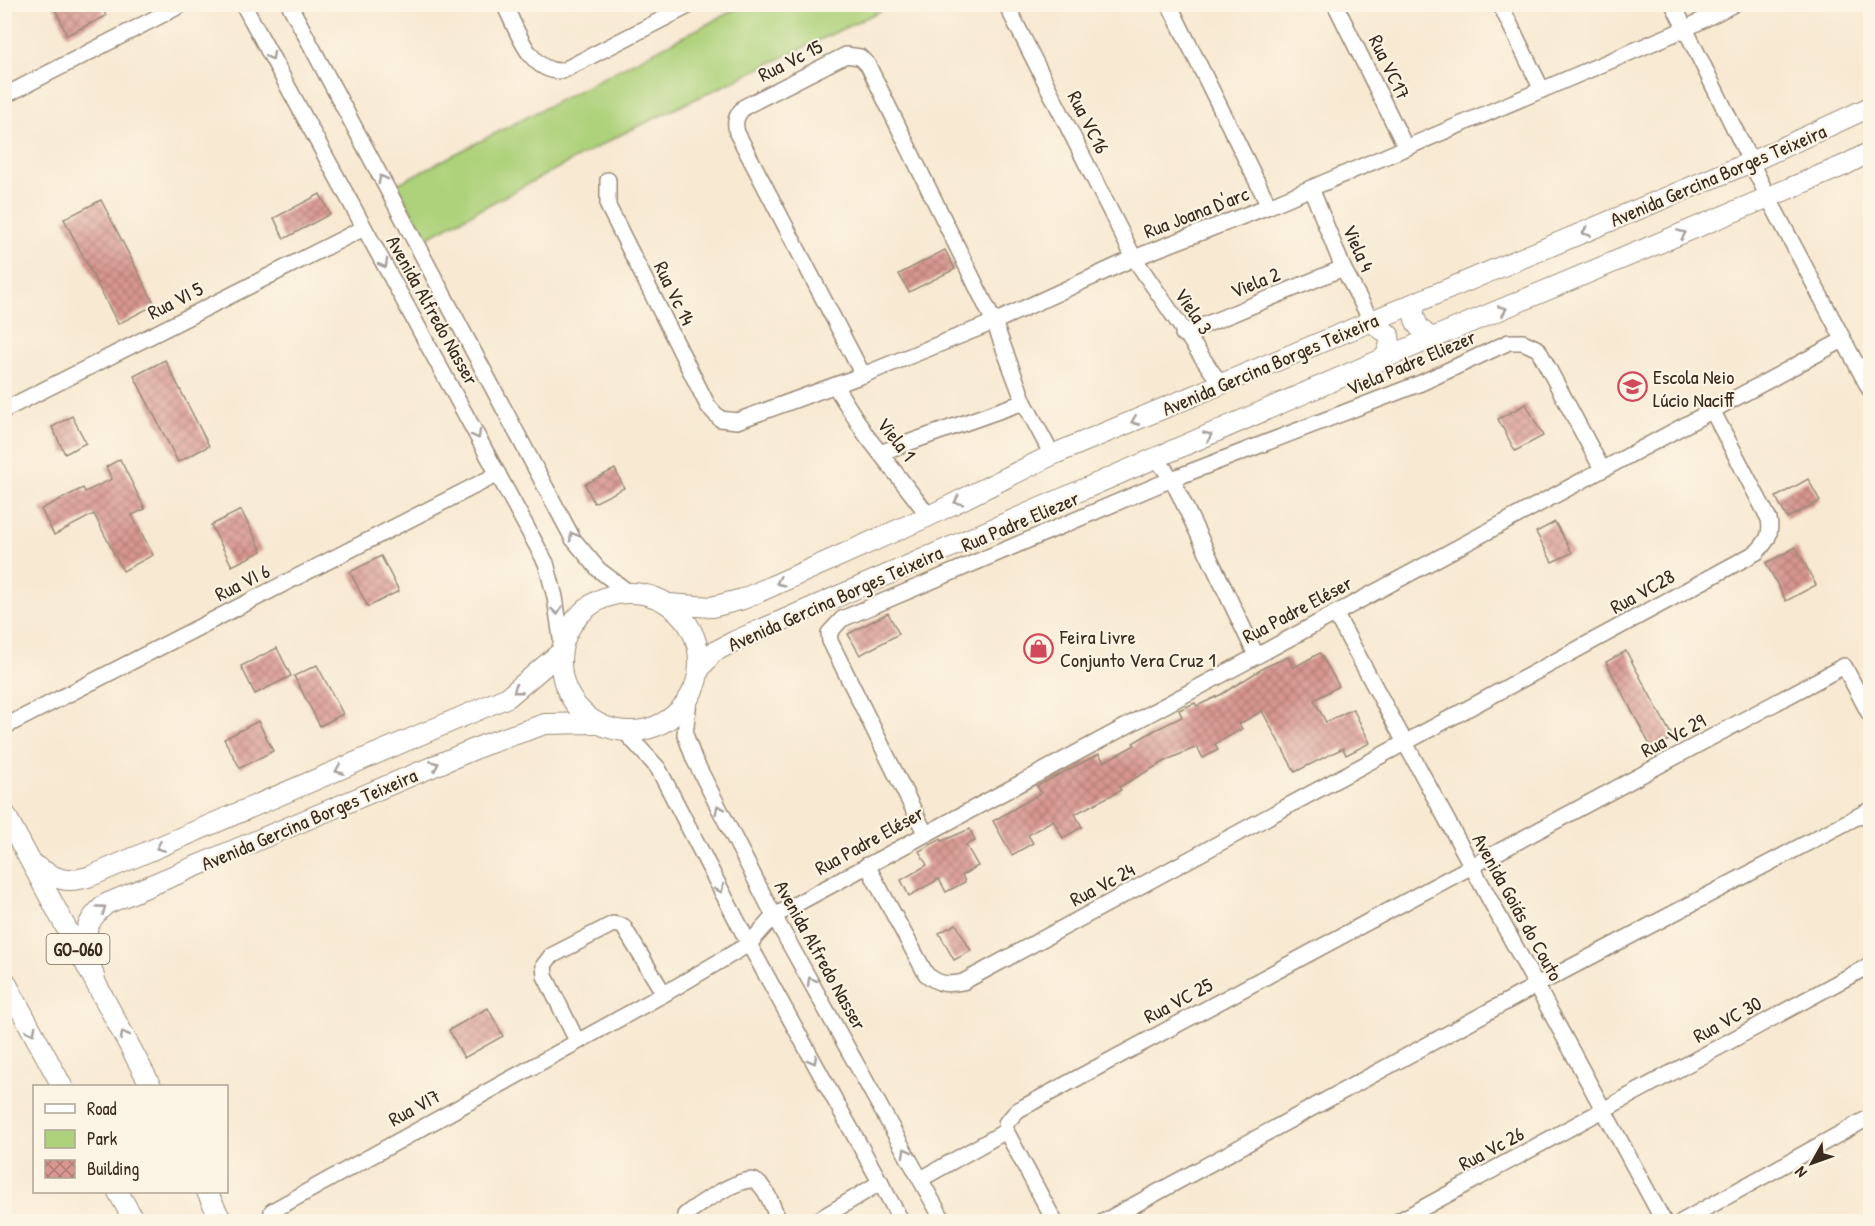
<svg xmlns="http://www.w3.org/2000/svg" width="1875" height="1226" font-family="'Patrick Hand',sans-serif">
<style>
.green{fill:#aed27c;stroke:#747e4d;stroke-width:1.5}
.building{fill:url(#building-cross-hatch)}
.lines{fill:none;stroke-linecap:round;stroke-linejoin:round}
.minor-casing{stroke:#9a8a78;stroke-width:18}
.major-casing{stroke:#9a8a78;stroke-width:22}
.minor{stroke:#fff;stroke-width:15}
.major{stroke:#fff;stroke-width:20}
.oneway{stroke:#a79f9a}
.labels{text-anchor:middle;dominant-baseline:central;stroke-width:4.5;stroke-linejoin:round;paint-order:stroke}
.shield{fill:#fcf5e5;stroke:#75675a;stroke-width:1.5}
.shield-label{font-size:18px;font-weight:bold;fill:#3b2a1e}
.street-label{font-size:20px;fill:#3b2a1e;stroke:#fcf5e5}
.poi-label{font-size:20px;fill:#3b2a1e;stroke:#fcf5e5;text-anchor:start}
</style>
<defs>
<pattern id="building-cross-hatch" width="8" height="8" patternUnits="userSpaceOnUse" patternTransform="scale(1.5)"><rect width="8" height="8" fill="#d89790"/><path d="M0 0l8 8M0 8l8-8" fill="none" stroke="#b07b75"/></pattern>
</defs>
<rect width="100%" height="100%" fill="#fcf5e5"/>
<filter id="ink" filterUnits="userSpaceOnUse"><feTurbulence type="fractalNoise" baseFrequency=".0167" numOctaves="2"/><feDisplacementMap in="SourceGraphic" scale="12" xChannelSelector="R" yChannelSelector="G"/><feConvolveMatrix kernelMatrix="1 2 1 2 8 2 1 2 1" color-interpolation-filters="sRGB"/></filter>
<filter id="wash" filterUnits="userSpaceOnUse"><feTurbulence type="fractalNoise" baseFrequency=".008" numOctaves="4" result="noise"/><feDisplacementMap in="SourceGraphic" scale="24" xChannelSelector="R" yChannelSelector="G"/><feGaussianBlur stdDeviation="1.35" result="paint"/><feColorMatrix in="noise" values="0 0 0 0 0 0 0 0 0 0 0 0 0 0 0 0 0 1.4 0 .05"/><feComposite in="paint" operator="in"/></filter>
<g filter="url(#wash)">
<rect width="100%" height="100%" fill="#f8e9d2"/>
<path class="green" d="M744 5H893L622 134 426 238 397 184Z"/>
<g id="blocks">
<g class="building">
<path d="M53 4H100L106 16 67 35Z"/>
<path d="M320 194 330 214 284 239 274 218Z"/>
<path d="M101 200 155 305 118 324 64 219Z"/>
<path d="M945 250 955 269 909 292 899 274Z"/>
<path d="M165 360 209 446 178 462 134 376Z"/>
<path d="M1526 404 1543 436 1515 451 1498 419Z"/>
<path d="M72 416 86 443 65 454 52 427Z"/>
<path d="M120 459 145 509 132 515 153 555 123 571 94 514 54 535 41 509 83 488 85 492 112 479 106 467Z"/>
<path d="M615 469 624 488 594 503 585 484Z"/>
<path d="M1808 479 1820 501 1787 518 1776 497Z"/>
<path d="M241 510 262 551 232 566 211 525Z"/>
<path d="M1555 522 1572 553 1552 562 1536 532Z"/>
<path d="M1796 547 1816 585 1786 601 1766 563Z"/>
<path d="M381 556 399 591 368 607 350 572Z"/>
<path d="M888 613 899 634 860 655 848 634Z"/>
<path d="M277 648 291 676 255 694 241 666Z"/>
<path d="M1626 651 1673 738 1652 749 1606 662Z"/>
<path d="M1320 653 1339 686 1314 700 1326 722 1353 709 1370 743 1346 755 1343 748 1295 772 1262 711 1239 724 1242 729 1215 744 1218 750 1203 758 1197 747 1169 759 1119 787 1121 790 1075 814 1082 827 1063 838 1053 820 1028 835 1033 843 1012 855 993 821 1041 793 1037 786 1099 754 1104 762 1135 745 1133 743 1155 730 1182 717 1179 710 1195 703 1197 706 1222 694 1265 667 1288 657 1293 668Z"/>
<path d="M317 665 343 714 320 726 294 676Z"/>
<path d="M258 721 273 751 240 768 224 739Z"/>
<path d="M970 829 975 841 966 845 978 866 962 875 965 882 946 892 939 879 909 896 901 880 927 865 919 851 941 839 942 841Z"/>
<path d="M956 924 971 951 954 960 939 933Z"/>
<path d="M488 1008 503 1036 464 1058 449 1030Z"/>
</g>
</g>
</g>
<g filter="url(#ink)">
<use href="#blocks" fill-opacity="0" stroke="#9a8a78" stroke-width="1.5"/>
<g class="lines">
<defs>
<g id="minor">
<path d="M243 4 546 563 555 597 562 645"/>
<path d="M289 4 573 539 599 570 628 592"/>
<path d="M504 4C517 29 529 73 562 71L692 4"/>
<path d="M1006 4 1134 258 1221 385"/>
<path d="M1169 4 1269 206"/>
<path d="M1335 4 1406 148"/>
<path d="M1500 4 1542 90"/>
<path d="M1673 4 1768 197 1870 390"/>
<path d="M4 96 183 4"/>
<path d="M608 180V206L708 406 720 419 737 421 863 375 994 322 1134 258 1269 206 1685 29 1734 4"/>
<path d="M1311 188 1343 268 1372 322"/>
<path d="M1183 334 1343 268"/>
<path d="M863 375 737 133C734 121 736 116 744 107L846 55 860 57 868 65 994 322 1024 402 1052 455"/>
<path d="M835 386 866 435 929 516"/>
<path d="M4 410 364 228"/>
<path d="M882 452 1024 402"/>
<path d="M1156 458 1172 479 1256 655"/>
<path d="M1335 613 1664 1222"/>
<path d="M689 700 685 734 694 759 774 916 944 1222"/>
<path d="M4 727 498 474"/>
<path d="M625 732 658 768 749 944 902 1222"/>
<path d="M925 833 830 641 829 633 842 619 1172 479 1421 383 1509 342H1523L1538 349 1602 469"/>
<path d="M867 865 926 974C939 985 947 985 963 982L1757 552C1767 541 1772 535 1769 519L1712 410"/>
<path d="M577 1041 545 976 544 965 551 956 613 924 623 926 664 994"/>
<path d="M921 1179 1006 1131"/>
<path d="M278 1222 272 1211 664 994 749 944 774 916 1843 340"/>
<path d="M685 1222V1215C696 1206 742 1175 755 1181 767 1187 774 1210 779 1222"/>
<path d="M815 1222 881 1182"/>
<path d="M1055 1222 1006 1131V1123L1018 1110 1844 666 1870 715"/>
<path d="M1103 1222 1537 985 1870 810"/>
<path d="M1397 1222 1870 965"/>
<path d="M1681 1222 1870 1117"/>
</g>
<g id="major">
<path d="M1415 303C1411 320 1419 331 1434 339"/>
<path d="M1372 322 1389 335 1390 344 1385 358"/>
<circle cx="630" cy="662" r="69"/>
<path d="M668 604 712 607 743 599 929 516 1052 455 1751 162 1870 107"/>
<path d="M699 670 712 653 735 641 1385 358 1845 165 1870 152"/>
<path d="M4 812 151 1086"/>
<path d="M32 864C55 878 64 885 91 876L508 697 561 652"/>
<path d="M4 979 62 1086"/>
<path d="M95 980C86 946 75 930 106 904L484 745 545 724 595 723"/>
<path d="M118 1192 135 1222"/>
<path d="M207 1192 222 1222"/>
</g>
</defs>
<use href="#minor" class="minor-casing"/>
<use href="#major" class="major-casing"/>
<use href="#minor" class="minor"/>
<use href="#major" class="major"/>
</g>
<defs><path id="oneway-chevron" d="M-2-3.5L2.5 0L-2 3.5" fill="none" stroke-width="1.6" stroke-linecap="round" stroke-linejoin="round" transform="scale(1.5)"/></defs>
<g class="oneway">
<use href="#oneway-chevron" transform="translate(271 56) rotate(61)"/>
<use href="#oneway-chevron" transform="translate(382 179) rotate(-118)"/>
<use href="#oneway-chevron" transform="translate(1586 232) rotate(157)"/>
<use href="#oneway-chevron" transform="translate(1682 234) rotate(-23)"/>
<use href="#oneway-chevron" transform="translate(384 264) rotate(61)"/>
<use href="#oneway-chevron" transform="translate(1503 310) rotate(-23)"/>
<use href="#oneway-chevron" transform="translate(1135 421) rotate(158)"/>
<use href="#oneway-chevron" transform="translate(477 435) rotate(61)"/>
<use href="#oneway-chevron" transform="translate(1208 436) rotate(-24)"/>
<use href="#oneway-chevron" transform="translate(958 501) rotate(154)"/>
<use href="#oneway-chevron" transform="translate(573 536) rotate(-122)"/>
<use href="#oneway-chevron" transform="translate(780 582) rotate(156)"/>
<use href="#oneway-chevron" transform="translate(557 611) rotate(82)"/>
<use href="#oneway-chevron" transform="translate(517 690) rotate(142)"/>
<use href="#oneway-chevron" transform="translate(435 765) rotate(-23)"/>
<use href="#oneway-chevron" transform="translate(339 770) rotate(157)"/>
<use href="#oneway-chevron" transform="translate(719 809) rotate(-117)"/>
<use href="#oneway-chevron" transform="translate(160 847) rotate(157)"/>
<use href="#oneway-chevron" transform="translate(720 889) rotate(63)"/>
<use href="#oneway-chevron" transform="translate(102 909) rotate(-36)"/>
<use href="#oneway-chevron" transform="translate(811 981) rotate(-119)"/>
<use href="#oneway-chevron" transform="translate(32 1031) rotate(62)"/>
<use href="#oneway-chevron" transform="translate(124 1035) rotate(-118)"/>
<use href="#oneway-chevron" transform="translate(813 1060) rotate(61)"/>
<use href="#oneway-chevron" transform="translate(906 1152) rotate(-119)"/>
</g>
</g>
<defs>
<symbol id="school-ring" viewBox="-11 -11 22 22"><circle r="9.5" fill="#fcf5e5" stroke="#d1495b" stroke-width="1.5"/><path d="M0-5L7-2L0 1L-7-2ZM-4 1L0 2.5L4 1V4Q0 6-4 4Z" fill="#d1495b"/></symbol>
<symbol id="shop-ring" viewBox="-11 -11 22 22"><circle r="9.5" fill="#fcf5e5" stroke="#d1495b" stroke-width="1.5"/><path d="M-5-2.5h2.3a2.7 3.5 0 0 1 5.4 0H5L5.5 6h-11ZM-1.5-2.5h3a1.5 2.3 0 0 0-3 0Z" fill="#d1495b"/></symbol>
</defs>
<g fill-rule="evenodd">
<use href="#school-ring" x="1616" y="370" width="33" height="33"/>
<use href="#shop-ring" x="1022" y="632" width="33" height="33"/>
</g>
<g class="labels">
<rect class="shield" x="46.5" y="934" width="63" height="30" rx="4.5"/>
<g class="shield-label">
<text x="78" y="949">GO-060</text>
</g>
<g class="street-label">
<text transform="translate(790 60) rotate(-27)">Rua Vc 15</text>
<text transform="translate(1390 67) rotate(64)">Rua VC17</text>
<text transform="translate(1089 122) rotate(63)">Rua VC16</text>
<text transform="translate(1718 175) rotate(-23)">Avenida Gercina Borges Teixeira</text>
<text transform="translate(1196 212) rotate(-21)">Rua Joana D'arc</text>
<text transform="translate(1359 248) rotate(66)">Viela 4</text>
<text transform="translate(1255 282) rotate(-22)">Viela 2</text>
<text transform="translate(675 293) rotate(64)">Rua Vc 14</text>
<text transform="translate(175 300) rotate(-27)">Rua VI 5</text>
<text transform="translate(433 310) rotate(61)">Avenida Alfredo Nasser</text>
<text transform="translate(1194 311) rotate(56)">Viela 3</text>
<text transform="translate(1411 362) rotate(-23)">Viela Padre Eliezer</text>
<text transform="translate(1270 364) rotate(-23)">Avenida Gercina Borges Teixeira</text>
<text transform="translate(897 439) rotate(52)">Viela 1</text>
<text transform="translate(1020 521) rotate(-23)">Rua Padre Eliezer</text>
<text transform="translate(242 582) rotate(-27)">Rua VI 6</text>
<text transform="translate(1642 591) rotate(-29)">Rua VC28</text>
<text transform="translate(835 598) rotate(-24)">Avenida Gercina Borges Teixeira</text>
<text transform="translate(1297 609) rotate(-28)">Rua Padre Eléser</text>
<text transform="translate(1673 735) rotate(-28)">Rua Vc 29</text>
<text transform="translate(309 819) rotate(-23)">Avenida Gercina Borges Teixeira</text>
<text transform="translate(869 840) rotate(-29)">Rua Padre Eléser</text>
<text transform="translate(1102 884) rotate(-28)">Rua Vc 24</text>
<text transform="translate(1518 907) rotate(61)">Avenida Goiás do Couto</text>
<text transform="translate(821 955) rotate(61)">Avenida Alfredo Nasser</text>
<text transform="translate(1178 1000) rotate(-28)">Rua VC 25</text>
<text transform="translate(1727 1019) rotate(-29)">Rua VC 30</text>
<text transform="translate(414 1107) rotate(-29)">Rua VI7</text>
<text transform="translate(1491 1148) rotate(-28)">Rua Vc 26</text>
</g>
<g class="poi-label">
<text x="1653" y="376">Escola Neio<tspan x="1653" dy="23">Lúcio Naciff</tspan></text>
<text x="1060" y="636">Feira Livre<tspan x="1060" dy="23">Conjunto Vera Cruz 1</tspan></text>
</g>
</g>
<rect width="1875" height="1226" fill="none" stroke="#fcf5e5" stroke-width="24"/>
<rect x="33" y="1085" width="195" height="108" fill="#fcf5e5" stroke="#afa495" stroke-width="1.5"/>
<rect x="45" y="1104" width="30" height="9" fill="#ffffff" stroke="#afa495" stroke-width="1.5"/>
<text x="87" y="1115" font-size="18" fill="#3b2a1e">Road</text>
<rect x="45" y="1130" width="30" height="18" fill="#aed27c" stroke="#afa495" stroke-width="1.5"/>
<text x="87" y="1145" font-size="18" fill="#3b2a1e">Park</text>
<rect x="45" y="1160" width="30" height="18" fill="url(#building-cross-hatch)" stroke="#afa495" stroke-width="1.5"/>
<text x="87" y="1175" font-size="18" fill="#3b2a1e">Building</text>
<g transform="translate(1812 1163) rotate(230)" stroke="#fcf5e5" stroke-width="4.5" paint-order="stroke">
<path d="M0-4.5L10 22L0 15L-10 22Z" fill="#3b2a1e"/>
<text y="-9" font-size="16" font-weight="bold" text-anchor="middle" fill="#3b2a1e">N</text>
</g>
</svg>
